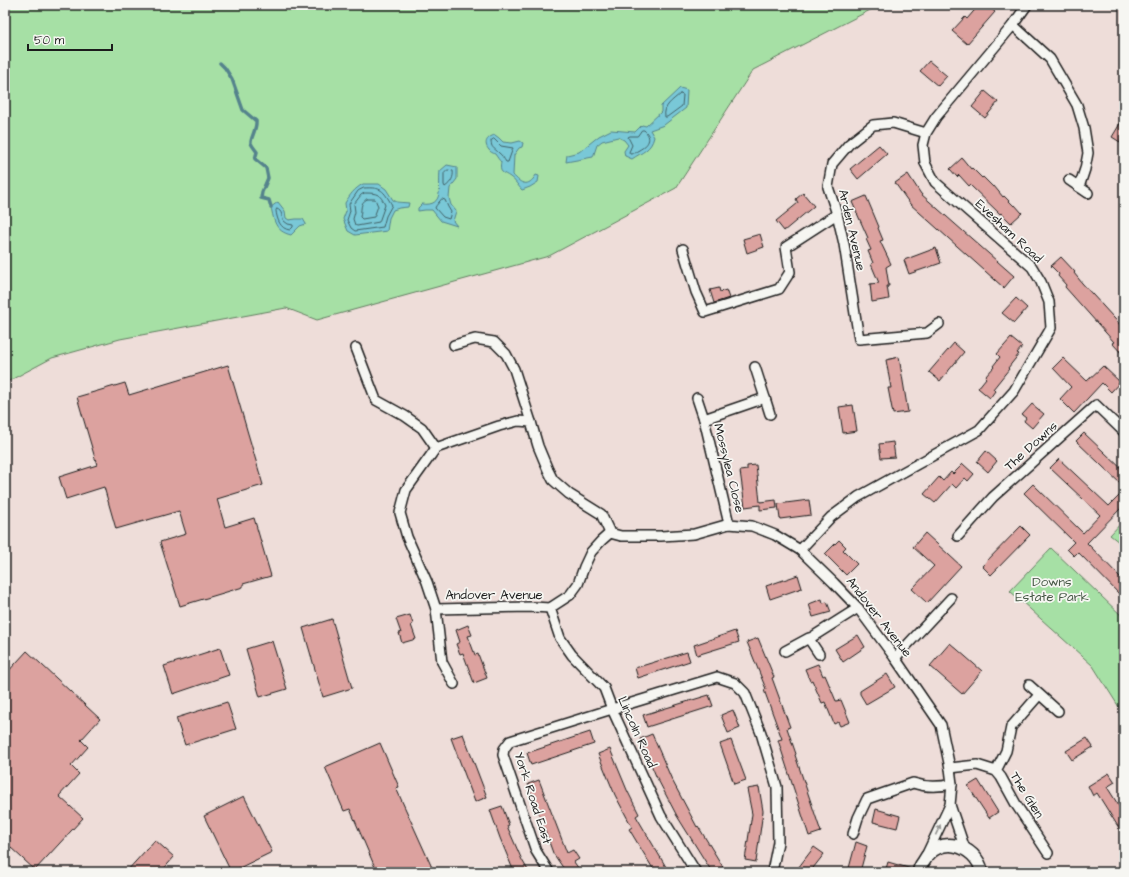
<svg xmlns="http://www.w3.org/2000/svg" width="1129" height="877" font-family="'Architects Daughter',sans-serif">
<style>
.green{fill:#a6e0a5;stroke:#617e60}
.water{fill:#79c8d7;stroke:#54838c}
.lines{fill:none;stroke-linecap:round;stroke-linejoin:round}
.shore{stroke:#416167;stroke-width:1}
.stream{stroke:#54838c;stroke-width:3.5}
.building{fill:#dca29f;stroke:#1c1c1c}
.street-casing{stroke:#1c1c1c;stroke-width:12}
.secondary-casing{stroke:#1c1c1c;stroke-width:15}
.street{stroke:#f6f6f2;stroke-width:9}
.secondary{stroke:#f6f6f2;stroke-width:12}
.oneway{fill:#949492}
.labels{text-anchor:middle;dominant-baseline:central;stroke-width:3.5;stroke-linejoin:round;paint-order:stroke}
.street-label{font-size:13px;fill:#1c1c1c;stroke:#f6f6f2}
.park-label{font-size:13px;fill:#455745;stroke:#f6f6f2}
</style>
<rect width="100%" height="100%" fill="#eeddd9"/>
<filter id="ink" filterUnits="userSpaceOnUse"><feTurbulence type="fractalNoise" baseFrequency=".025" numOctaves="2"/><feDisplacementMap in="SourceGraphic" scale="8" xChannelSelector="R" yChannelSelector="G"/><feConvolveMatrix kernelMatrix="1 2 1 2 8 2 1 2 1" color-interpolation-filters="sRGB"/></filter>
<g filter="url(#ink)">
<g class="green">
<path d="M5 5H880L753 70 676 188 549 256 317 320 286 308 120 339 52 358 5 383Z"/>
<path d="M1124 520V546L1110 535Z"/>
<path d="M1051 548 1124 618V715L1093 666 1010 591Z"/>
</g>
<g class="water">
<path d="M680 88 687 90 686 108 664 125 650 130 654 137C651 150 642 152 632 159L625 156 624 151 628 145 624 140 618 137 602 141 597 145 593 157 566 162 567 155 579 152 599 136 611 130 635 132 642 125 646 126 661 112V106Z"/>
<path d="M495 135 499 138 503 142 512 143 520 141 523 143 522 147 519 148 514 155 513 175C521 184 528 188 536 175L539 176 538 182 530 187 522 190C518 186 515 180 510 177 503 172 499 174 501 162 499 160 497 157 495 154 493 153 490 152 489 150 483 143 487 137 495 135Z"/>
<path d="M447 165 457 167V179L450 188 449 198 451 205 456 211 453 221 457 226 441 221 432 210H425L418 211V208L422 204C445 207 438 186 440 171Z"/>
<path d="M363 184H379L386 189 393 200 397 202 409 203 408 207 399 208 393 210 389 218 387 231 355 235 348 231 343 219 346 211 345 203C350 195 354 189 363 184Z"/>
<path d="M278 202 285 211 286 218 289 220 296 219H303L306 224 300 226 291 235C275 231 274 221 271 207Z"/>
</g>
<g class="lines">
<g class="shore">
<path d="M680 94 683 95 682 106 667 117H665C663 106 672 101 680 94Z"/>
<path d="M642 130H644C653 138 648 145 639 150 635 152 634 154 630 154L629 152 632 145 628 137 630 136H637Z"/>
<path d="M494 139 501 146 513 148 508 162H506C504 159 502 155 499 153 494 148 491 148 491 141Z"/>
<path d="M448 170 453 171C454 177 451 183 445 187L444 185V174Z"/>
<path d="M364 188C382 187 383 190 392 205L386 216 383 227 355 231 351 228 347 220 350 211 349 204 358 191Z"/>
<path d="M365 193C378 193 380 194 385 205L379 222 357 226 355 225 353 219 355 212 354 204 361 195Z"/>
<path d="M367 199H375L378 206 374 217 362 219 360 217C362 210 359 203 367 199Z"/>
<path d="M442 199 445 200 448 207 451 212 449 219 443 217 435 208 436 206Z"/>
<path d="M277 209C283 211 281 217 284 221L288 224 293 225V227L290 230C280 229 277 219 276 211Z"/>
</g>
<path class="stream" d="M220 63 225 68 232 79 243 110 256 121C257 129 250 139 251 143 252 146 255 149 257 152L255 159 266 168 268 178 262 192 261 198 269 200 271 207"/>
</g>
<g class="building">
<path d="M979 5H987L995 12 967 44 952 31 965 17 967 19Z"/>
<path d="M929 61 947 76 938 86 920 71Z"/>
<path d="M985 91 998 102 985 118 972 107Z"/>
<path d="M1124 117V136L1120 142 1112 137Z"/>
<path d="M879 145 887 154 858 179 850 169Z"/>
<path d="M962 158 971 169 972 168 982 178 983 177 993 187 994 186 1003 197 1004 196 1014 206 1015 205 1022 213 1011 223 1001 213 1000 214 970 185 969 186 959 175 957 177 950 169Z"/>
<path d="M908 174 921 194 1014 276 1004 288 910 204 895 183Z"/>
<path d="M803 193 814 206 784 231 776 221 798 203 796 199Z"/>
<path d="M866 196 879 227 878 228 883 240 880 241 891 264 886 267 889 286H887L889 299 872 302 870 284 879 283 871 264 873 263 868 251 871 250 866 239 868 238 852 202Z"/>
<path d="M760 234 764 247 747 253 743 239Z"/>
<path d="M936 248 941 263 909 274 904 260Z"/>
<path d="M1061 257 1075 272 1074 273 1082 283 1124 329V356L1112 343 1114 342 1065 287 1066 285 1058 276 1059 274 1051 266Z"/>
<path d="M719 288 720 292 726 290 729 298 714 303 710 290Z"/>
<path d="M1016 298 1027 308 1014 323 1002 313Z"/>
<path d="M1011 338 1022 347 1017 353 1019 354 1008 368 1009 369 993 389 995 391 990 398 978 388 986 378 985 377 994 367 993 366 1000 357 997 354Z"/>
<path d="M954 343 964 352 940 381 929 372Z"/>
<path d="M899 357 908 412 893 414 888 388H891L886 360Z"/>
<path d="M1063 358 1087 381 1103 366 1120 382 1111 392 1102 383 1074 413 1060 399 1071 387 1053 368Z"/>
<path d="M228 365 263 485 217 499 225 527 254 518 271 576 243 584V587L180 606 160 542 186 534 179 511 116 529 104 487 66 499 59 477 97 465 77 397 125 383 129 395Z"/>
<path d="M1032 404 1044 414 1032 428 1024 421 1026 418 1022 415Z"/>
<path d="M853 405 857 431 843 433 839 407Z"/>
<path d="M1084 433 1124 471V487L1076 441Z"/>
<path d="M893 442 895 457 881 458 879 444Z"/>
<path d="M986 451 997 461 988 472 977 462Z"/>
<path d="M1059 459 1109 506 1124 491V505L1087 543 1124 581V599L1078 552 1074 556 1067 549 1074 542 1024 493 1033 484 1083 533 1100 515 1050 468Z"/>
<path d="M963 464 974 474 968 481 965 478 956 488 952 484 935 503 924 494 939 477 943 481 951 472 953 474Z"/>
<path d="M756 465 760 502 776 500 777 508 760 510V505L745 507 740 471 747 470V466Z"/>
<path d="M809 500 811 515 780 519 778 504Z"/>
<path d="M1021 526 1030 535 991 575 982 566Z"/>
<path d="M925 533 961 566 927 603 912 589 934 566 913 547Z"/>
<path d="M839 540 846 547 843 550 857 564 846 575 825 554Z"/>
<path d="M798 575 802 588 770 599 766 586Z"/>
<path d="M822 599 823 603 827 602 831 612 813 617 809 604Z"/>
<path d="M410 615 413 624 411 625 416 639 402 643 399 633H401L396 619Z"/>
<path d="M332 619 352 688 323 697 303 628Z"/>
<path d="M468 625 472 635 468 636 475 655 478 654 487 678 474 683 463 653 460 654 456 644 460 642 456 630Z"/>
<path d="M735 631 739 642 697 655 694 645Z"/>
<path d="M858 635 865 647 843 662 835 649Z"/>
<path d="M758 638 774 677 772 678 790 727 787 728 796 754 795 755 821 832 809 836 778 740 782 739 764 690 766 689 747 642Z"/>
<path d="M272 641 287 689 260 697 246 649Z"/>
<path d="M950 643 982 671 962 694 930 666Z"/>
<path d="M220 648 229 675 173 694 164 666Z"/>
<path d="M27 651 100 719 81 740 88 747 71 766 79 774 59 796 83 818 35 870 10 847 5 853V675Z"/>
<path d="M687 652 690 661 638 678 635 668Z"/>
<path d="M818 664 823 676 825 675 836 701 841 700 850 722 840 726 838 722 834 724 825 702 822 703 812 680 810 681 805 669Z"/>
<path d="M887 674 895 687 866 704 860 694V691Z"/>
<path d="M709 695 713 706 647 727 643 715Z"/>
<path d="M227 702 236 729 185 745 176 718Z"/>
<path d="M733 710 740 728 728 733 721 715Z"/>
<path d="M590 732 594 744 531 765 527 753Z"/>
<path d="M463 734 487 797 475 802 451 738Z"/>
<path d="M652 734 672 780 697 827 698 826 726 872H712L677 816 656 776 640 739Z"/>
<path d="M1087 738 1093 747 1072 760 1066 751Z"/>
<path d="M731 740 746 780 734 784 720 744Z"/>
<path d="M380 743 399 787 396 788 434 872H377L350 809 344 811 325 767Z"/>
<path d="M610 749 627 790 639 814 636 816 669 872H655L629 829 632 827 615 795 598 754Z"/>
<path d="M1109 773 1115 782 1107 787 1124 814V836L1097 793 1093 796 1088 786Z"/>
<path d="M539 780 567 853 573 850 579 859 574 862 581 872H566L553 853 528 784Z"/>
<path d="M978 780 998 812 989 818 968 786Z"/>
<path d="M759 787 763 811 756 862 745 860 752 814 747 789Z"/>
<path d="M244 796 272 852 231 872 204 816Z"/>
<path d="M502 806 509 825 507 826 522 860 529 872H514L500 838 490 810Z"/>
<path d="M876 809 900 816 897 828 873 822Z"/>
<path d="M155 840 174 857 161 872H126Z"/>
<path d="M856 842 867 846 860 872 849 868Z"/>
<path d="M814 847 824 854 810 872H795Z"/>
<path d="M888 862 912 869V872H885Z"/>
</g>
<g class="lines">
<defs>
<g id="street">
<path d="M1013 25 1050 59 1077 105 1084 128 1088 153 1085 169 1079 187"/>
<path d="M926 133 893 123 873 125 849 144 832 164 828 187 837 214 844 244 859 339 927 333 939 324"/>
<path d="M1069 180 1088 193"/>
<path d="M683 249 696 292 705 312 779 289 790 272 786 247 837 214"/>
<path d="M454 345 475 339 494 342 506 354 514 369 531 422"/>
<path d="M356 348 376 400 405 416 422 428 436 448"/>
<path d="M697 398 704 419"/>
<path d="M765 398 770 414"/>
<path d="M729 524 704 419 765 398 755 367"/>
<path d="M610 533 621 536H661L694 534 729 524 752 526 775 535 800 550 834 583 858 608 895 658 941 725 950 768 952 784 950 805 926 856"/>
<path d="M958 536 993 497 1096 405 1124 432"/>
<path d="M800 550 831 517 858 497 979 430 1014 391 1051 328 1049 302 1041 282 1032 267 935 182 925 163 923 145 926 133 936 117 1013 25 1027 5"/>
<path d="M550 608 560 638 572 655 604 688 612 709 661 816 696 872"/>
<path d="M436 609 533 607 550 608 570 595 578 584 584 567 591 552 601 541 610 533"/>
<path d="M785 651 809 638"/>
<path d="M819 654 809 639 858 608"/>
<path d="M895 658 951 598"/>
<path d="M454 684 442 662 436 609 427 582 407 537 400 513 406 490 436 448 499 426 518 421 531 422 538 446 548 470 553 480 569 494 601 514 610 533"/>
<path d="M1029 685 1058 711"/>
<path d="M950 768 977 765 996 771 1001 777 1017 806 1048 853"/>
<path d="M996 771 1006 751 1011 727 1039 695"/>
<path d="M950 805 965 849"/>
<path d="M853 834 858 818 867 799 913 783C925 787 940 787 952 784"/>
<path d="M549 872 536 851 503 755 504 749 510 741 612 709 717 677 735 683 745 693 761 733 777 787 778 842 772 872"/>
</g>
<path id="secondary" d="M919 872C919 868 921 865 924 861 938 834 976 844 982 872"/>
</defs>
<use href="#street" class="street-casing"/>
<use href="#secondary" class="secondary-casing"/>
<use href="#street" class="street"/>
<use href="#secondary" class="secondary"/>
</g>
<defs><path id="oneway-solid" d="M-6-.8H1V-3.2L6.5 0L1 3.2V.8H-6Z"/></defs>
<use class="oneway" href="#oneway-solid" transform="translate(938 830) rotate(-65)"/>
</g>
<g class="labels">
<g class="street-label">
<text transform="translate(852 230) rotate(77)">Arden Avenue</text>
<text transform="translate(1009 231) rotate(43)">Evesham Road</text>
<text transform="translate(1031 446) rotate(-42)">The Downs</text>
<text transform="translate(729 468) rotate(76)">Mossylea Close</text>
<text x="494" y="595">Andover Avenue</text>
<text transform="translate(879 617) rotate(52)">Andover Avenue</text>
<text transform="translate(637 732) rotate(66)">Lincoln Road</text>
<text transform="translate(1027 795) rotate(58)">The Glen</text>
<text transform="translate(533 798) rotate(72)">York Road East</text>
</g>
<g class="park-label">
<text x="1052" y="582">Downs<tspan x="1052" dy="15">Estate Park</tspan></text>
</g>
</g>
<rect width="1129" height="877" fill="none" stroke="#f6f6f2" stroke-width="20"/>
<rect x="10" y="10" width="1109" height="857" fill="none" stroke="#1c1c1c" stroke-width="1.5" filter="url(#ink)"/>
<path d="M28 44v6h84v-6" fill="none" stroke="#1c1c1c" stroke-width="2"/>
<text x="34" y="44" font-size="12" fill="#1c1c1c" stroke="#f6f6f2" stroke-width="3" paint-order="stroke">50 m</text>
</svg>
